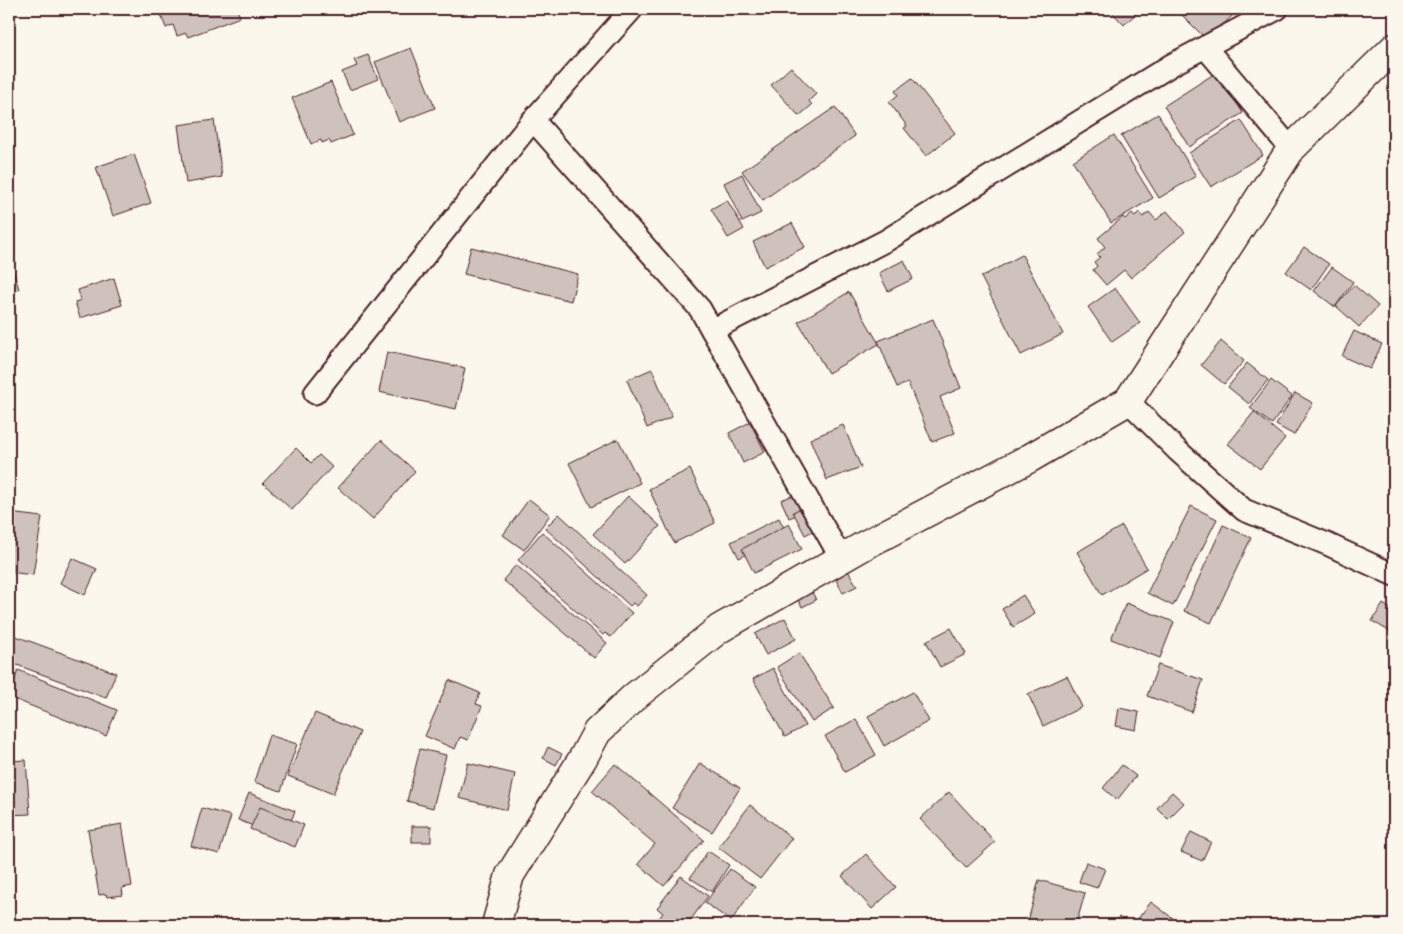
<svg xmlns="http://www.w3.org/2000/svg" width="1403" height="934" font-family="Pangolin,sans-serif">
<style>
.building{fill:#cfc2bc;stroke:#4a1f2b}
.lines{fill:none;stroke-linecap:round;stroke-linejoin:round}
.minor-casing{stroke:#4a1f2b;stroke-width:25}
.tertiary-casing{stroke:#4a1f2b;stroke-width:31}
.minor{stroke:#fbf7ec;stroke-width:21}
.tertiary{stroke:#fbf7ec;stroke-width:28}
</style>
<rect width="100%" height="100%" fill="#fbf7ec"/>
<filter id="ink" filterUnits="userSpaceOnUse"><feTurbulence type="fractalNoise" baseFrequency=".02" numOctaves="2"/><feDisplacementMap in="SourceGraphic" scale="10" xChannelSelector="R" yChannelSelector="G"/><feConvolveMatrix kernelMatrix="1 2 1 2 8 2 1 2 1" color-interpolation-filters="sRGB"/></filter>
<g filter="url(#ink)">
<g class="building">
<path d="M170 9H237L240 17 188 37 186 33 177 36 173 25 166 28 161 15 168 13 167 10Z"/>
<path d="M1109 9H1141L1124 25Z"/>
<path d="M1176 9H1227L1233 15 1207 40Z"/>
<path d="M411 48 435 108 399 122 375 62Z"/>
<path d="M368 55 378 79 350 90 342 72 357 66 354 60Z"/>
<path d="M791 67 816 94 809 101 812 105 799 116 771 85Z"/>
<path d="M1217 72 1243 113 1189 147 1164 106Z"/>
<path d="M912 78 955 133 926 156 904 128 907 126 889 102 898 95 895 91Z"/>
<path d="M331 82 353 135 331 144 329 140 322 143 321 140 311 144 292 98Z"/>
<path d="M835 107 855 136 763 200 742 171Z"/>
<path d="M1158 114 1196 176 1159 198 1121 136Z"/>
<path d="M214 120 222 177 186 183 178 125Z"/>
<path d="M1241 120 1263 155 1211 187 1189 153Z"/>
<path d="M1114 135 1153 198 1111 223 1073 161Z"/>
<path d="M134 154 151 203 113 216 96 167Z"/>
<path d="M742 174 761 213 742 222 724 183Z"/>
<path d="M727 200 744 229 728 238 711 209Z"/>
<path d="M1167 211 1185 232 1131 278 1124 270 1106 285 1093 270 1097 266 1094 262 1100 257 1097 254 1105 247 1098 238 1123 217 1125 219 1132 213 1135 216 1139 212 1143 217 1149 212 1156 220Z"/>
<path d="M792 223 805 247 765 267 753 242Z"/>
<path d="M471 247 578 274 571 301 464 274Z"/>
<path d="M1304 247 1329 264 1311 290 1286 272Z"/>
<path d="M1022 255 1063 334 1021 355 981 277Z"/>
<path d="M9 257 19 289 9 292Z"/>
<path d="M904 260 913 279 888 291 879 273Z"/>
<path d="M1332 267 1353 282 1335 307 1314 291Z"/>
<path d="M114 278 122 305 80 318 75 302 81 300 78 290Z"/>
<path d="M1354 285 1378 306 1359 327 1336 306Z"/>
<path d="M1115 288 1140 323 1112 342 1088 307Z"/>
<path d="M849 292 879 344 828 373 798 322Z"/>
<path d="M933 319 961 388 940 397 955 433 932 442 908 383 897 387 878 341Z"/>
<path d="M1354 331 1382 344 1370 369 1342 356Z"/>
<path d="M1221 341 1244 361 1224 384 1201 365Z"/>
<path d="M387 352 465 368 456 409 379 392Z"/>
<path d="M1247 363 1268 380 1249 404 1228 387Z"/>
<path d="M652 369 672 417 647 428 627 380Z"/>
<path d="M1271 380 1292 396 1272 424 1250 408Z"/>
<path d="M1295 393 1313 403 1294 435 1276 425Z"/>
<path d="M1254 412 1285 438 1260 469 1228 444Z"/>
<path d="M750 422 765 452 743 463 729 433Z"/>
<path d="M843 425 861 467 827 480 810 439Z"/>
<path d="M618 439 640 483 591 507 569 463Z"/>
<path d="M381 440 415 471 373 519 338 488Z"/>
<path d="M296 448 311 463 319 455 332 467 292 510 263 483Z"/>
<path d="M690 469 715 523 674 543 649 489Z"/>
<path d="M794 495 802 513 789 518 781 500Z"/>
<path d="M628 496 660 526 625 564 593 534Z"/>
<path d="M529 499 550 515 524 550 503 535Z"/>
<path d="M807 505 819 528 805 535 793 512Z"/>
<path d="M1191 506 1217 519 1173 606 1147 593Z"/>
<path d="M9 513 42 517 33 575 9 572Z"/>
<path d="M559 514 647 595 637 606 633 603 630 606 545 528Z"/>
<path d="M779 518 787 534 739 558 731 542Z"/>
<path d="M789 524 802 549 754 573 742 549Z"/>
<path d="M1223 525 1251 538 1211 623 1184 611Z"/>
<path d="M1122 526 1147 568 1102 595 1077 552Z"/>
<path d="M542 532 632 613 611 637 605 633 603 635 518 560Z"/>
<path d="M72 558 97 569 85 595 60 583Z"/>
<path d="M516 565 607 643 594 658 503 580Z"/>
<path d="M847 569 857 586 843 593 834 576Z"/>
<path d="M811 590 816 600 802 607 797 598Z"/>
<path d="M1023 595 1035 614 1013 627 1002 609Z"/>
<path d="M1126 603 1174 622 1160 658 1111 639Z"/>
<path d="M1383 604 1394 611V622L1389 631 1372 621Z"/>
<path d="M785 618 796 639 766 655 755 634Z"/>
<path d="M951 628 966 654 940 667 926 641Z"/>
<path d="M13 635 116 673 106 698 9 662V648Z"/>
<path d="M799 653 834 708 812 722 777 667Z"/>
<path d="M1158 665 1203 680 1192 712 1147 696Z"/>
<path d="M773 668 805 726 785 737 753 679Z"/>
<path d="M18 670 117 710 106 736 9 697Z"/>
<path d="M1067 676 1082 707 1043 726 1028 694Z"/>
<path d="M449 680 480 693 476 704 482 706 468 740 460 737 455 749 425 736Z"/>
<path d="M913 692 929 721 884 746 868 716Z"/>
<path d="M1119 708 1139 712 1136 730 1116 726Z"/>
<path d="M315 713 360 732 333 794 288 776Z"/>
<path d="M856 719 876 755 845 772 825 736Z"/>
<path d="M269 735 297 744 281 791 254 782Z"/>
<path d="M548 747 562 754 556 765 543 758Z"/>
<path d="M420 749 446 755 433 808 407 801Z"/>
<path d="M26 760 30 814 9 815V761Z"/>
<path d="M468 763 515 774 507 810 459 798Z"/>
<path d="M700 763 740 788 712 832 672 808Z"/>
<path d="M615 764 704 840 664 886 638 864 655 844 592 791Z"/>
<path d="M1122 765 1136 776 1117 800 1103 788Z"/>
<path d="M949 792 995 842 966 868 920 819Z"/>
<path d="M1172 792 1184 803 1168 819 1157 808Z"/>
<path d="M249 793 295 811 284 838 238 820Z"/>
<path d="M750 805 792 838 760 879 718 847Z"/>
<path d="M260 807 304 825 295 847 250 829Z"/>
<path d="M202 808 231 816 219 854 191 846Z"/>
<path d="M122 824 132 886 122 888 123 895 107 897 106 894 99 895 88 830Z"/>
<rect x="412" y="826" width="19" height="16"/>
<path d="M1191 832 1211 842 1202 861 1181 852Z"/>
<path d="M708 851 729 865 712 892 690 878Z"/>
<path d="M866 854 896 887 872 909 842 876Z"/>
<path d="M1086 862 1105 869 1097 888 1079 882Z"/>
<path d="M730 869 755 887 731 921 705 903Z"/>
<path d="M681 876 708 896 687 925H654L663 913 657 908Z"/>
<path d="M1039 880 1085 893 1076 925H1045L1028 921Z"/>
<path d="M1151 902 1182 925H1133Z"/>
<path d="M1119 917 1129 925H1113Z"/>
</g>
<g class="lines">
<defs>
<g id="minor">
<path d="M1205 47 1291 149"/>
<path d="M533 120 700 309 841 558"/>
<path d="M712 330 887 240 1173 64 1277 9"/>
<path d="M315 393 533 120 632 9"/>
<path d="M1128 401 1178 451 1244 510 1327 544 1394 575"/>
</g>
<path id="tertiary" d="M496 925 510 875 583 758 597 732 634 697 719 629 865 545 1030 458 1128 401 1291 149 1394 48"/>
</defs>
<use href="#minor" class="minor-casing"/>
<use href="#tertiary" class="tertiary-casing"/>
<use href="#minor" class="minor"/>
<use href="#tertiary" class="tertiary"/>
</g>
</g>
<rect width="1403" height="934" fill="none" stroke="#fbf7ec" stroke-width="30"/>
<rect x="15" y="15" width="1373" height="904" fill="none" stroke="#4a1f2b" stroke-width="2" filter="url(#ink)"/>
</svg>
